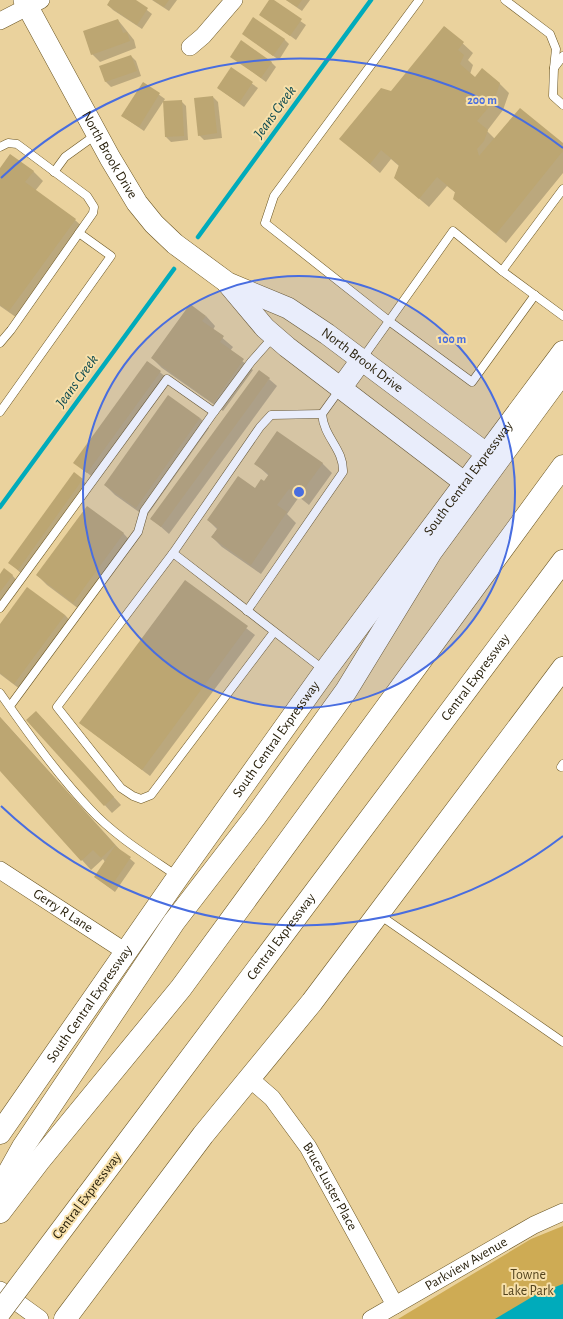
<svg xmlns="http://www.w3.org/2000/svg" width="563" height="1319" font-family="'Alegreya Sans',sans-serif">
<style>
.green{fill:#ceab54}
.water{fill:#00abbb}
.shadow{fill:#0003}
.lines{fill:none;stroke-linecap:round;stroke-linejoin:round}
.stream{stroke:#00abbb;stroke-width:4.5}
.building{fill:#bca672}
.service-casing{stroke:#6a5522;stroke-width:9}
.minor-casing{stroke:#6a5522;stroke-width:18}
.tertiary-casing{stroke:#6a5522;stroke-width:22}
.secondary-casing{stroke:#6a5522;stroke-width:23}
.motorway-casing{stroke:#6a5522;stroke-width:23}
.service{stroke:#fff;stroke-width:8}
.minor{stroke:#fff;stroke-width:17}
.tertiary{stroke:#fff;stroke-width:21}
.secondary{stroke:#fff;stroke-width:22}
.motorway{stroke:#fff;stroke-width:22}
.motorway-bridge-casing{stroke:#6a5522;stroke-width:23;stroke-linecap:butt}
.motorway-bridge{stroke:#fff;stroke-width:22}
.ring{fill:none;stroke:#486de0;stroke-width:2}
.labels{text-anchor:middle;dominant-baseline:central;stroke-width:4;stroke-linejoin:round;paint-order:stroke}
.street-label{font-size:14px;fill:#251d08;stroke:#f7e0aa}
.park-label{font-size:14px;fill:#54441e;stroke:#f7e0aa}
.water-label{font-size:15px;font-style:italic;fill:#0b484f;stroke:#f7e0aa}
.centre{fill:#486de0;stroke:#f7e0aa;stroke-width:2}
.ring-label{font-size:12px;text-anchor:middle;font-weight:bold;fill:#486de0;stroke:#f7e0aa;stroke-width:4;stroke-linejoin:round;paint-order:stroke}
</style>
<rect width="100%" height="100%" fill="#ead29d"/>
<path class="green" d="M563 1226V1319H398L531 1239Z"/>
<path class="water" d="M563 1284V1319H495L537 1294Z"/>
<g class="shadow">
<path d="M112 0H134L152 14 142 29 113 10 108 5Z"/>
<path d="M152 0H177L169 11Z"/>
<path d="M270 0 306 25 296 40 260 14Z"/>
<path d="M286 0H310L302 11Z"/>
<path d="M118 20 134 40 136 48 100 62 92 54Z"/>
<path d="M445 27 473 53 468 60 473 65 470 74 476 78 499 83 509 93 503 110 487 131 495 139 563 144V173L506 243 464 208 454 198 456 193 447 186 429 207 395 178 399 166 391 159 380 173 341 139 392 92Z"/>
<path d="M243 34 284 39 289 44 279 60Z"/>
<path d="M131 56 136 61 141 76 111 87 106 82 101 67Z"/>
<path d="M231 56 271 62 276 67 266 82Z"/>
<path d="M231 69 258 88 244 107 218 88Z"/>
<path d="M143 83 165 99 144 131 122 116Z"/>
<path d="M213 97 218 102 222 138 204 140 199 135 195 99Z"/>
<path d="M181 101 186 106 188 140 171 142 166 137Z"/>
<path d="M0 170 33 171 43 181 35 191 75 220 85 229 20 320 0 306Z"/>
<path d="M206 316 215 326 213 330 233 347 230 351 253 370 223 411 162 368 152 358Z"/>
<path d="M148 362 168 379 95 479 75 463Z"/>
<path d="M269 379 277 386 169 534 151 518Z"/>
<path d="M200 418 209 428 146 517 115 495 105 485Z"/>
<path d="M322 463 332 473 309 505 299 497 287 514 296 523 261 574 222 547 212 537 217 529 208 520 255 490 265 482 269 476 256 464Z"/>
<path d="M82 480 90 487 25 577 10 563Z"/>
<path d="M87 507 124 534 133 544 83 612 47 585 37 575Z"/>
<path d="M0 575H12L19 583 0 610Z"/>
<path d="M185 581 255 635 150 776 80 723Z"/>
<path d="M65 615 74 625 25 693 0 674V626Z"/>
<path d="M0 717 121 851 135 863 115 892 95 877 105 862 103 859 91 870 0 769Z"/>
<path d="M43 719 121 805 112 813 27 720Z"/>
</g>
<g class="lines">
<g class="stream">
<path d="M198 237 371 0"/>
<path d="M0 507 174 269"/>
</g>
</g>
<g class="building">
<path d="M110 0H136L148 8 137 25 107 5Z"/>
<path d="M153 0H169L164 7Z"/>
<path d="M269 0H274L302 19 290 36 259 15Z"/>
<path d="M286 0H302L297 7Z"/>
<path d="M253 17 285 39 273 56 242 34Z"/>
<path d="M118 19 123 33 127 32 130 41 91 55 83 31Z"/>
<path d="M444 26 464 42 458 50 464 55 460 64 475 77 482 68 500 83 494 101 477 121 488 130 484 141 477 149 479 156 520 108 563 143V151L496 234 453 199 455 192 437 177 419 199 394 178 399 165 381 150 370 164 339 139 381 88 391 91Z"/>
<path d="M241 40 272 62 261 78 230 57Z"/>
<path d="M131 55 137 71 105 82 99 66Z"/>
<path d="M231 67 253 82 239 103 217 88Z"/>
<path d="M143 82 160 93 139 127 121 116Z"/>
<path d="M213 96 217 133 198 136 194 98Z"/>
<path d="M182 100 184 136 165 137 163 101Z"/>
<path d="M10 154 34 171 25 182 76 219 9 311 0 305V168Z"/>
<path d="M190 304 206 316 202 321 224 336 220 342 244 359 213 403 151 358Z"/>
<path d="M147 361 161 371 87 473 73 463Z"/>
<path d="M259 370 270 378 161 527 150 519Z"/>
<path d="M168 395 200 418 136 508 104 485Z"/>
<path d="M277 431 323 463 299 496 289 489 277 505 287 512 251 565 211 537 218 528 207 520 238 476 255 488 261 479 264 481 269 474 254 464Z"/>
<path d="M74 472 83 479 18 570 8 563Z"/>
<path d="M87 506 124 533 73 603 36 575Z"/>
<path d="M4 568 13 575 0 592V574Z"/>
<path d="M185 580 248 626 142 770 79 723Z"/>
<path d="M27 587 65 615 14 684 0 673V624Z"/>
<path d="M36 711 114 797 104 806 26 720Z"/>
<path d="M0 717 115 845 101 858 93 850 81 861 0 771Z"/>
<path d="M115 846 131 857 110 888 94 877Z"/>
</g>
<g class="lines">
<defs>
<g id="service">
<path d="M419 0 274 196 265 223 389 321 472 382 535 295"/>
<path d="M505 0 550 34 556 49 554 68"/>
<path d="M563 56 554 68 553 96 563 105"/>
<path d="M0 147 8 143 17 144 87 196 94 207 93 213 11 330 0 343"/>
<path d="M54 172 65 157 97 134"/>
<path d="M563 189 502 271 563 316"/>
<path d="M362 359 453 231 502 271"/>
<path d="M0 412 111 256 79 233"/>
<path d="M173 553 324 670"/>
<path d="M0 608 167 379 214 412 251 362 274 336"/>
<path d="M247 611 343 472C344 449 324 438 322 414L340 389"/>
<path d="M274 632 151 795 141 799 133 796 121 788 57 707 173 553 260 427 271 415 322 414"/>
<path d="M0 693C28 733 57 774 90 809 115 836 148 856 177 876"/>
<path d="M10 706 138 532 144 511 214 412"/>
<path d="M561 767 563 764"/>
<path d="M378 914 563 1042"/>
</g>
<g id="minor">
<path d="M0 21 41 0"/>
<path d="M190 47 203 36 234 0"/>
<path id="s1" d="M0 870 126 952"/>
<path id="s2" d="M250 1079 272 1098 308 1147 395 1305"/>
<path d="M0 1290 40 1319"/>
<path id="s3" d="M371 1319 534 1225 563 1212"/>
</g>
<g id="tertiary">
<path id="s4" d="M24 0 110 158 137 203 154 224 175 244 228 283 288 308 327 334 487 454"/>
<path d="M228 284 265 328 287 347 465 483"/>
<path d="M341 388 362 359"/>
</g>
<g id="secondary">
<path id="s5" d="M0 1133 178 877 325 671 563 352"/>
<path d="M65 1319 203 1135 312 1002 563 668"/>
</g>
<g id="motorway">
<path d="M0 1188 23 1147 174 922 255 817 346 691 431 552 557 380 563 365"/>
<path id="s6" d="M87 1196 563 561"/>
<path d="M0 1212 39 1161 181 988 563 466"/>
</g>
</defs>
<use href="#service" class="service-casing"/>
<use href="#minor" class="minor-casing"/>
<use href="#tertiary" class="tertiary-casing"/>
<use href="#secondary" class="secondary-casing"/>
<use href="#motorway" class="motorway-casing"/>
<use href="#service" class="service"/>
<use href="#minor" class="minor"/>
<use href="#tertiary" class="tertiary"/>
<use href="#secondary" class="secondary"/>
<use href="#motorway" class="motorway"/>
<defs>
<path id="motorway-bridge" d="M0 1312 87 1196"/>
</defs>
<use href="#motorway-bridge" class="motorway-bridge-casing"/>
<use href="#motorway-bridge" class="motorway-bridge"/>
</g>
<circle cx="299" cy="492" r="216" fill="#486de0" fill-opacity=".12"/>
<g class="ring">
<circle cx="299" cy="492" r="216"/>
<path d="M563 836A433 433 0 0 1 1 806M1 178A433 433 0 0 1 563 148"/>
</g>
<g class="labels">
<g class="street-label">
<text stroke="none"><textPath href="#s4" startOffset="177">North Brook Drive</textPath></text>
<text stroke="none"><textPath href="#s4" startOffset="510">North Brook Drive</textPath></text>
<text stroke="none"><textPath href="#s5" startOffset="805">South Central Expressway</textPath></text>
<text stroke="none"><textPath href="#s6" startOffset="648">Central Expressway</textPath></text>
<text stroke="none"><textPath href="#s5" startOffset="481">South Central Expressway</textPath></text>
<text stroke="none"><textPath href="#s1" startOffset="75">Gerry R Lane</textPath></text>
<text stroke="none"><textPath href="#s6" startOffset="324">Central Expressway</textPath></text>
<text stroke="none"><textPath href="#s5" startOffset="157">South Central Expressway</textPath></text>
<text stroke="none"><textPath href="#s2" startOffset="135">Bruce Luster Place</textPath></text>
<text transform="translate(87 1196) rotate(-53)">Central Expressway</text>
<text stroke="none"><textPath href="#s3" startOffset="110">Parkview Avenue</textPath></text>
</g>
<g class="park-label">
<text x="528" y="1275">Towne<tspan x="528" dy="16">Lake Park</tspan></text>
</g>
<g class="water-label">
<text transform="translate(275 112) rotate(-54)">Jeans Creek</text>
<text transform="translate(77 381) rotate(-54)">Jeans Creek</text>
</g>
</g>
<circle cx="299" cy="492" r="6" class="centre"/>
<g class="ring-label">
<text x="482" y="104">200 m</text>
<text x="452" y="343">100 m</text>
</g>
</svg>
